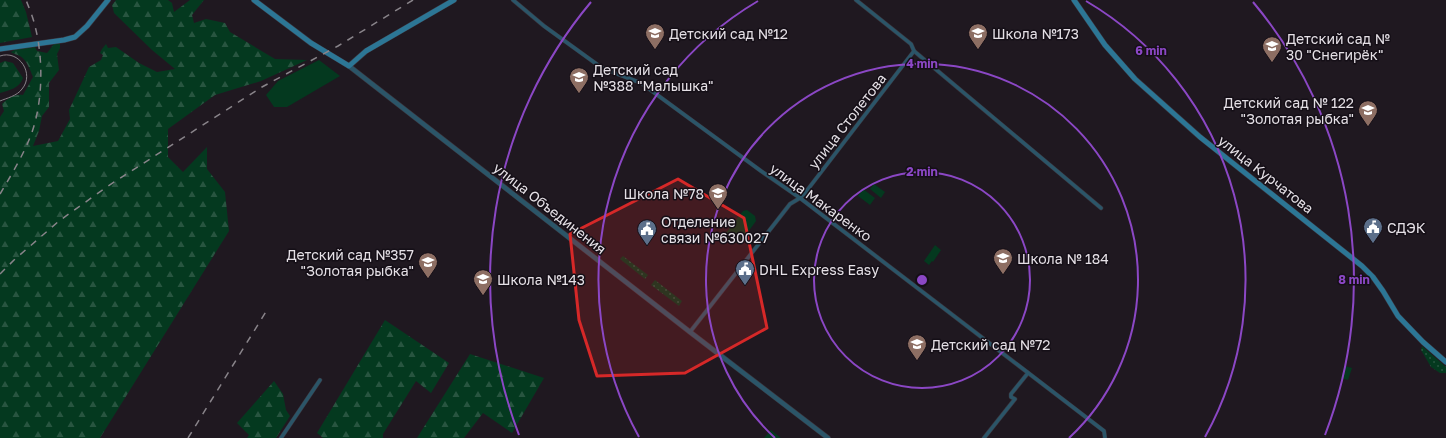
<svg xmlns="http://www.w3.org/2000/svg" width="1446" height="438" font-family="'Golos Text',sans-serif">
<style>
.grass{fill:url(#grass-dots)}
.forest{fill:url(#forest-firs)}
.park{fill:#04391f}
.lines{fill:none;stroke-linecap:round;stroke-linejoin:round}
.minor-casing{stroke:#3b343c;stroke-width:4.5}
.tertiary-casing{stroke:#3b343c;stroke-width:5.5}
.secondary-casing{stroke:#3b343c;stroke-width:6}
.minor{stroke:#2b5568;stroke-width:3.5}
.tertiary{stroke:#2b5568;stroke-width:4.5}
.secondary{stroke:#2c7695;stroke-width:5}
.tram{stroke:#89848a;stroke-width:1}
.rail{stroke:#89848a;stroke-width:1.5;stroke-dasharray:7 7;stroke-linecap:butt}
.marked{fill:#d62828;fill-opacity:0.2;stroke:#d62828;stroke-width:3;stroke-linejoin:round}
.ring{fill:none;stroke:#8b47c5;stroke-width:2}
.labels{text-anchor:middle;dominant-baseline:central;stroke-width:3;stroke-linejoin:round;paint-order:stroke}
.poi-label{font-size:14px;fill:#e5e0e6;stroke:#150f17;text-anchor:start}
.street-label{font-size:14px;fill:#e5e0e6;stroke:#150f17}
.centre{fill:#8b47c5;stroke:#150f17;stroke-width:2}
.ring-label{font-size:12px;text-anchor:middle;font-weight:bold;fill:#8b47c5;stroke:#150f17;stroke-width:3;stroke-linejoin:round;paint-order:stroke}
</style>
<defs>
<pattern id="grass-dots" width="8" height="8" patternUnits="userSpaceOnUse"><rect width="8" height="8" fill="#04391f"/><path d="M2 2h.1M6 6h.1" fill="none" stroke="#285540" stroke-width="1.8" stroke-linecap="round"/></pattern>
<pattern id="forest-firs" width="22" height="20" patternUnits="userSpaceOnUse"><rect width="22" height="20" fill="#04391f"/><path d="M5 1l3.5 6h-7zM16 11l3.5 6h-7z" fill="#285540"/></pattern>
</defs>
<rect width="100%" height="100%" fill="#1f1820"/>
<g class="grass">
<path d="M623 256 648 275 645 279 620 259Z"/>
<path d="M655 280 682 301 679 306 651 285Z"/>
<path d="M1422 346 1446 367V373H1440L1431 367 1421 350Z"/>
</g>
<g class="forest">
<path d="M0 0H21L26 12 32 37 0 43Z"/>
<path d="M116 0H168L172 3 174 12 190 0H204L192 15 194 23 206 19 225 23 230 32 275 59 307 60 261 81 215 95 168 129V157L183 172 207 147V169L225 192 229 231 100 438H0V117L4 111 2 104C8 98 15 94 23 95L33 77C30 70 27 60 20 56 17 54 15 55 11 52L16 49 35 47 37 51 47 53C51 49 52 45 57 41L60 42V48L57 54 59 70 49 83V107L42 116 39 131 33 146 58 141 70 119 69 110 89 67 101 60 103 55 100 53 102 49 106 44 108 48 116 47 139 63 157 72 175 69 152 50 114 13 112 5Z"/>
<path d="M5 61 13 63 23 78C19 89 9 90 0 93V63Z"/>
<path d="M385 320 449 363 431 393 416 381 383 434V438H323L317 433Z"/>
<path d="M470 354 544 378 512 433 483 413 464 438H417Z"/>
<path d="M274 381 283 394 286 410 290 416 276 438H247L249 435 237 423Z"/>
</g>
<g class="park">
<path d="M319 60 340 76 287 107H274L266 95 278 81Z"/>
<path d="M874 184 885 192 881 198 870 189Z"/>
<path d="M863 189 875 198 870 205 858 196Z"/>
<path d="M747 210 755 216 756 221 740 243H735L727 237 726 233 743 211Z"/>
<path d="M935 245 941 250 933 262 932 261 929 265 924 261Z"/>
<path d="M1345 366 1352 368 1348 380 1341 378Z"/>
<path d="M771 430 781 438H764Z"/>
</g>
<g class="lines">
<defs>
<g id="minor">
<path d="M513 0 544 26 602 68 641 83 761 171 800 198 1104 431 1105 438"/>
<path d="M856 0 911 44 914 51 1101 208"/>
<path d="M690 332 790 204 800 198 805 193 914 51"/>
<path d="M281 438 320 380"/>
<path d="M984 438 1015 399 1011 397V394L1028 373"/>
</g>
<path id="tertiary" d="M349 66 690 332 828 438"/>
<g id="secondary">
<path d="M254 0 311 43 349 66 366 51 454 0"/>
<path d="M1074 0 1105 45 1135 79 1200 137 1362 266 1373 277 1383 291 1398 316 1423 342 1446 362"/>
<path d="M0 49 64 40 75 37 87 26 108 0"/>
</g>
</defs>
<use href="#minor" class="minor-casing"/>
<use href="#tertiary" class="tertiary-casing"/>
<use href="#secondary" class="secondary-casing"/>
<use href="#minor" class="minor"/>
<use href="#tertiary" class="tertiary"/>
<use href="#secondary" class="secondary"/>
<path class="tram" d="M0 56C19 49 35 74 22 89 17 96 7 98 0 101"/>
<g class="rail">
<path d="M0 194C10 177 21 159 29 140 43 107 44 61 35 26 33 17 29 8 26 0"/>
<path d="M0 274 14 260 59 221 108 186 262 87 338 46 413 0"/>
<path d="M188 438 267 310"/>
</g>
</g>
<path class="marked" d="M678 179 744 218 767 328 685 373 597 376 579 320 570 234Z"/>
<g class="ring">
<circle cx="922" cy="280" r="108"/>
<path d="M775 438A216 216 0 1 1 1069 438"/>
<path d="M639 437A324 324 0 0 1 758 1M1086 1A324 324 0 0 1 1205 437"/>
<path d="M519 435A432 432 0 0 1 591 2M1253 2A432 432 0 0 1 1325 435"/>
</g>
<defs>
<symbol id="school-pin" viewBox="-11 -11 22 30"><path d="M0 17L-7.5 6A9.5 9.5 0 1 1 7.5 6Z" fill="#8d6e63" stroke="#150f17"/><path d="M0-5L7-2L0 1L-7-2ZM-4 1L0 2.5L4 1V4Q0 6-4 4Z" fill="#fff"/></symbol>
<symbol id="civic-pin" viewBox="-11 -11 22 30"><path d="M0 17L-7.5 6A9.5 9.5 0 1 1 7.5 6Z" fill="#5c6f8a" stroke="#150f17"/><path d="M-.6-6.5H3V-4.5H.6V-3L4-1V1h2V6H-6V1h2V-1L-.6-3ZM-1.2 2.5V6h2.4V2.5Z" fill="#fff"/></symbol>
</defs>
<g fill-rule="evenodd">
<use href="#school-pin" x="644" y="22" width="22" height="30"/>
<use href="#school-pin" x="967" y="22" width="22" height="30"/>
<use href="#school-pin" x="1261" y="35" width="22" height="30"/>
<use href="#school-pin" x="568" y="66" width="22" height="30"/>
<use href="#school-pin" x="1357" y="99" width="22" height="30"/>
<use href="#school-pin" x="707" y="182" width="22" height="30"/>
<use href="#civic-pin" x="1362" y="216" width="22" height="30"/>
<use href="#civic-pin" x="636" y="218" width="22" height="30"/>
<use href="#school-pin" x="992" y="247" width="22" height="30"/>
<use href="#school-pin" x="417" y="251" width="22" height="30"/>
<use href="#civic-pin" x="734" y="258" width="22" height="30"/>
<use href="#school-pin" x="472" y="268" width="22" height="30"/>
<use href="#school-pin" x="906" y="333" width="22" height="30"/>
</g>
<g class="labels">
<g class="poi-label">
<text x="669" y="33">Детский сад №12</text>
<text x="992" y="33">Школа №173</text>
<text x="1286" y="38">Детский сад №<tspan x="1286" dy="16">30 "Снегирёк"</tspan></text>
<text x="593" y="69">Детский сад<tspan x="593" dy="16">№388 "Малышка"</tspan></text>
<text x="1354" y="102" text-anchor="end">Детский сад № 122<tspan x="1354" dy="16">"Золотая рыбка"</tspan></text>
<text x="704" y="193" text-anchor="end">Школа №78</text>
<text x="661" y="221">Отделение<tspan x="661" dy="16">связи №630027</tspan></text>
<text x="1387" y="227">СДЭК</text>
<text x="414" y="254" text-anchor="end">Детский сад №357<tspan x="414" dy="16">"Золотая рыбка"</tspan></text>
<text x="1017" y="258">Школа № 184</text>
<text x="759" y="269">DHL Express Easy</text>
<text x="497" y="279">Школа №143</text>
<text x="931" y="344">Детский сад №72</text>
</g>
<g class="street-label">
<text transform="translate(847 121) rotate(-52)">улица Столетова</text>
<text transform="translate(1266 174) rotate(38)">улица Курчатова</text>
<text transform="translate(821 202) rotate(36)">улица Макаренко</text>
<text transform="translate(550 208) rotate(38)">улица Объединения</text>
</g>
</g>
<circle cx="922" cy="280" r="6" class="centre"/>
<g class="ring-label">
<text x="1151" y="55">6 min</text>
<text x="922" y="68">4 min</text>
<text x="922" y="176">2 min</text>
<text x="1354" y="284">8 min</text>
</g>
</svg>
